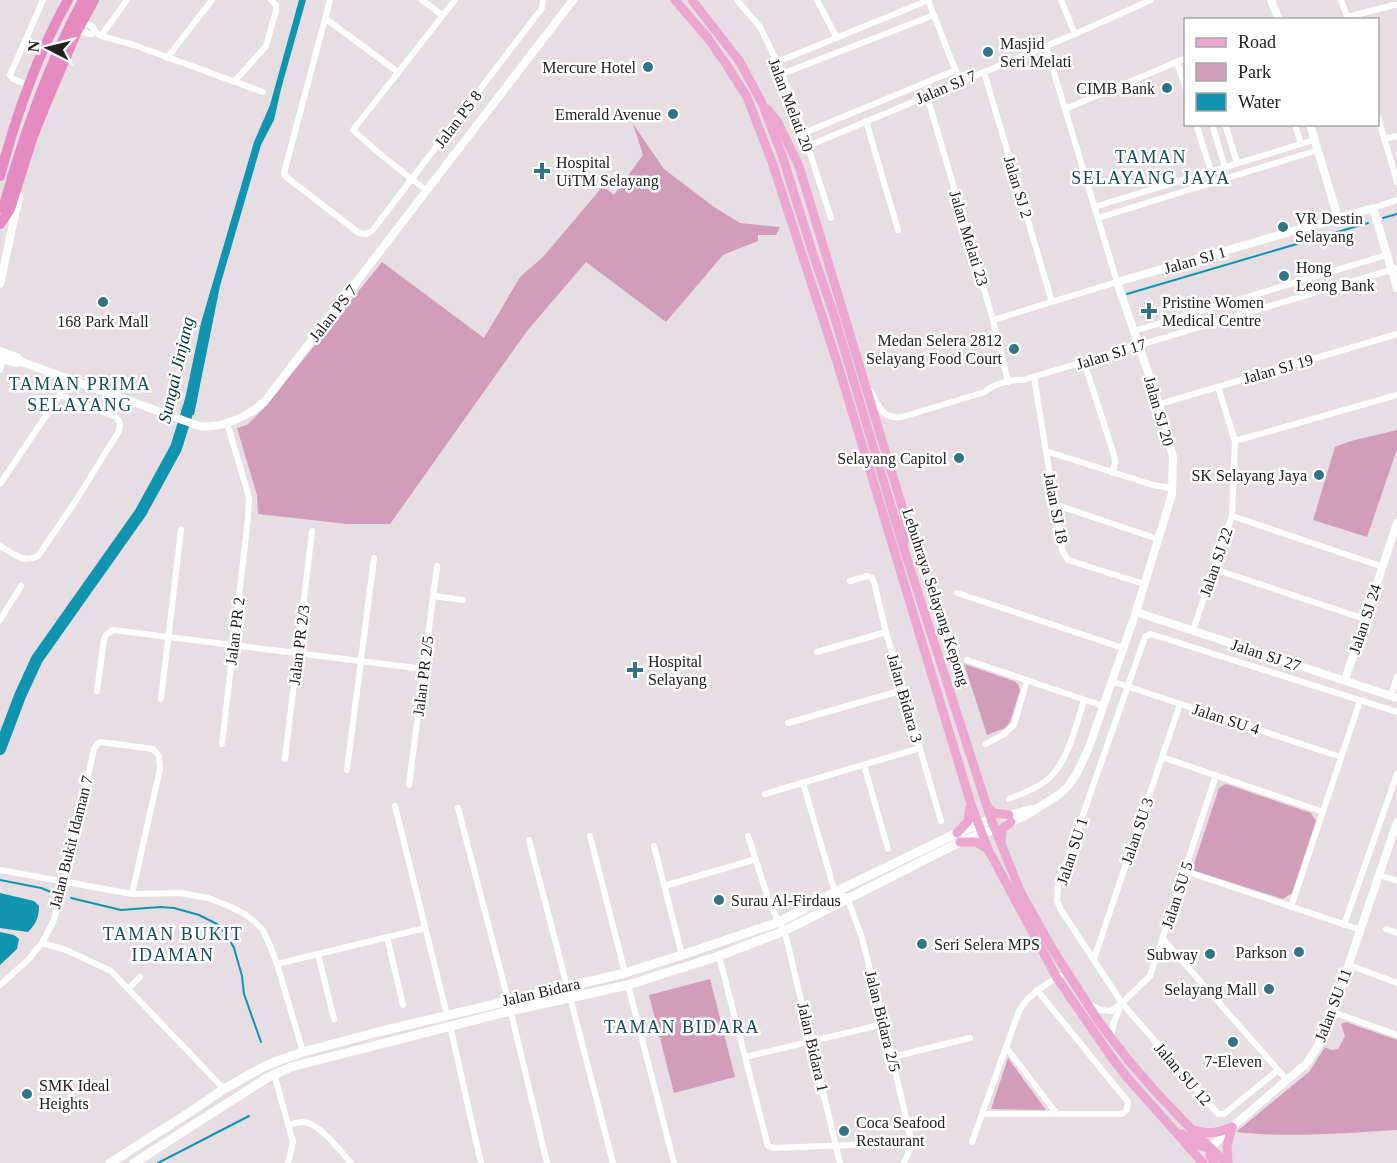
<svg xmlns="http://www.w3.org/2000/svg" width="1397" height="1163" font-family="Georgia,serif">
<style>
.green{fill:#d29dba}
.water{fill:#1094af}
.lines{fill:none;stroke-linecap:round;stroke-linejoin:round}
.stream{stroke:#1094af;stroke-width:2}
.river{stroke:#1094af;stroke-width:12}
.minor{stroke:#fff;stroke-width:6}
.tertiary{stroke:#fff;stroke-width:8}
.secondary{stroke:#fff;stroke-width:9}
.primary{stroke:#eca7d1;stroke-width:9}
.trunk{stroke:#e68ac2;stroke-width:10}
.poi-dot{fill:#327486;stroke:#fff;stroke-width:2}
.labels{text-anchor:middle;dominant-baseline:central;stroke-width:5;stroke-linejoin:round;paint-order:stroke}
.poi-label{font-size:16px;fill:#232021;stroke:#fff;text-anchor:start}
.street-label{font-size:16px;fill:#232021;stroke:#fff}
.neighbourhood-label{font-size:18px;letter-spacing:1.5px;fill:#174e5b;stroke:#fff}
.water-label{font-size:18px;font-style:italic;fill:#00333f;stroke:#fff}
</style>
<rect width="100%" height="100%" fill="#e6dee2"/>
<g class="green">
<path d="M633 124 664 169 714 207 740 223 780 227 776 235H758V241L723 255 666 322 586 262 527 331 390 524H347L258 514 257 495 237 428 247 425 265 407 382 262 484 338 520 277 543 257 603 186 614 195 643 155Z"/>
<path d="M1397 430V449L1367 537 1313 520 1335 447 1351 441Z"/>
<path d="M964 664 1014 681 1018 684 1020 690 1010 722 1005 728 987 735Z"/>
<path d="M1226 784 1311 813 1316 821 1292 893 1283 899 1192 870 1219 788Z"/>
<path d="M710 979 735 1077 674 1093 649 995Z"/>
<path d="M1346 1022 1397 1040V1130C1344 1133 1289 1138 1236 1132L1310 1071 1325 1047 1331 1050 1338 1049 1345 1036 1341 1024Z"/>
<path d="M1008 1058 1046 1110 991 1109Z"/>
</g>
<g class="water">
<path d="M299 0H306L281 89 274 120 261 145 220 286 194 415 181 411 184 404 201 323 254 142 270 105Z"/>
<path d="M0 893 34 901 39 906C39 917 36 924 28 932L0 928Z"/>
<path d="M0 932 14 935 19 939 17 949 0 965Z"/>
</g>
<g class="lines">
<g class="stream">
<path d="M1383 218 1397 214"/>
<path d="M1127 294 1368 223"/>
<path d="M0 880 41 888 51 892"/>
<path d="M71 898 121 910 160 907 174 908 199 915 217 924 227 935 234 948 242 976 244 994 261 1042"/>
<path d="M158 1163 249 1116"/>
</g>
<path class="river" d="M0 749 20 696 37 659 141 512 176 448 191 400"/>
<g class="minor">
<path d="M330 0 284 173 285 176 359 233 366 234 372 231 542 8 543 0"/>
<path d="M422 0 442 15"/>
<path d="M737 0 760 27 777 62 794 104 831 218"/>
<path d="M817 0 837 38"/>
<path d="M928 0 960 82"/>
<path d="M1061 0 1075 34"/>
<path d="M1341 0 1348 19"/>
<path d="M1347 17 1394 5H1397"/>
<path d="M326 19 398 72"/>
<path d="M82 21 93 27 95 32 101 36 134 45 263 92"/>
<path d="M77 31 91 34 95 32"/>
<path d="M101 36 127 0"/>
<path d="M167 58 212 0"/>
<path d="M777 62 929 0"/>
<path d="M1177 62 1186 89"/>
<path d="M984 72 1052 302"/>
<path d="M782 74 934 15"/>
<path d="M234 82 266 46 276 11V5L271 0"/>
<path d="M28 85 13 79 10 75 43 0"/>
<path d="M927 96 993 320 1008 382"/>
<path d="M1065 109 1186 58"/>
<path d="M1378 117 1397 182"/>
<path d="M866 121 898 230"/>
<path d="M1196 124 1211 171"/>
<path d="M1212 124 1225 167"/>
<path d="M1225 124 1237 163"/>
<path d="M1295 124 1301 144"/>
<path d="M804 133 956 70"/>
<path d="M1384 139 1397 136"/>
<path d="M808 146 1075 34 1151 0"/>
<path d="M427 191 380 154 353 130 455 0"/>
<path d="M1094 207 1314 140"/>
<path d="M1373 208 1397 200"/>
<path d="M1098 218 1318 150"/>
<path d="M993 320 1117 282 1046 46"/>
<path d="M1134 331 1387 255"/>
<path d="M1084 362 1114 455 1115 462 1113 473"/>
<path d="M0 370 3 359"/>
<path d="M1034 377 1062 550 1068 560 1144 584"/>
<path d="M871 391C878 406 883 420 902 417L985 392C993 384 1011 379 1023 380L1397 268"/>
<path d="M1160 404 1397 334"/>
<path d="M1235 441 1397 395"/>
<path d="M1046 451 1153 485 1172 488"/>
<path d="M0 484 70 380"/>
<path d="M1054 504 1158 539"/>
<path d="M1232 516 1383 567"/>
<path d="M0 546C13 553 23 564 38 556L75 502 119 431 120 423 116 417 60 395"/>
<path d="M1214 569 1365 619"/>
<path d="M850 581 867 576 872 578 874 582 886 632 941 821"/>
<path d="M957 593 1123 648"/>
<path d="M433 596 463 600"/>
<path d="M0 620 21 586"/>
<path d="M1193 630 1232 516 1235 441 1218 387"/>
<path d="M817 652 886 632"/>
<path d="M967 660 1103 706"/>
<path d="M1111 681 1341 757"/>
<path d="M97 691 104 639 106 635 113 630 424 669"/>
<path d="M1391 696 1397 677"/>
<path d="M161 699 181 530"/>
<path d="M788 723 903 690"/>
<path d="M222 744 248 518 249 497 227 423"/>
<path d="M986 744 1004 734 1014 725 1027 680"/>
<path d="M1162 757 1323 812"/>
<path d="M285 759 312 531"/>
<path d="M864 765 888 849"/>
<path d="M347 770 374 558"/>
<path d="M803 783 835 892 836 894 847 897 862 938 892 1057 912 1144"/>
<path d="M409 785 437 566"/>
<path d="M765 794 920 748"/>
<path d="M1009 799C1021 794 1036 789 1047 780 1068 763 1076 725 1084 700"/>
<path d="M395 806 447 1015"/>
<path d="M458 808 508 1000 547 1163"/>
<path d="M590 836 625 973"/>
<path d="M748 836 771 907 784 931 787 941 840 1163"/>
<path d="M529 840 567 986"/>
<path d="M654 846 682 955"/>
<path d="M0 870 132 894 180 893 208 898 229 906 246 915 255 922 263 930 270 946 277 964 303 1052"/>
<path d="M1185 871 1361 930"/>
<path d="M1379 875 1397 881"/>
<path d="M664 886 756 859"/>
<path d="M1291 907 1360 701"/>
<path d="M1344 925 1397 774"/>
<path d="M1386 929 1397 933"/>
<path d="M387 937 403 1005"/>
<path d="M1163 939 1287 1080"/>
<path d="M42 943 66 950 111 971 224 1089"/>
<path d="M318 954 334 1019"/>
<path d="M719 956 768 1146 774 1148 876 1144H912"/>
<path d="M1094 959 1180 704"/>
<path d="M277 964 425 928"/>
<path d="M1349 965 1397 983"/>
<path d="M0 985 28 960 42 943 53 922 65 883 94 749 98 743 101 742 153 749 159 756 160 769 132 894"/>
<path d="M628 985 674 1163"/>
<path d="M128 989 140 977"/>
<path d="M570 997 613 1163"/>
<path d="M1089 1004 1100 1010 1111 1011 1122 1003 1150 976 1216 775"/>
<path d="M1333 1012 1397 1035"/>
<path d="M450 1026 481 1163"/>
<path d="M1112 1037C1111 1023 1118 1016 1121 1004"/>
<path d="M1006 1047 1057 1114"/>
<path d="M745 1057 884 1024"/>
<path d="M892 1057 970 1038"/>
<path d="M1278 1070 1224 1114H1218L1122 1003 1061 910 1057 901 1058 886 1145 637 1151 634 1397 712"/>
<path d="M274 1074 293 1142 288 1163"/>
<path d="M982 1114H1122L1127 1110 1128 1102 1037 990"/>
<path d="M288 1125C292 1124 298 1122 303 1122 320 1123 340 1151 351 1163"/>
<path d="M972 1142 1019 1011C1030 993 1042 987 1060 976"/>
<path d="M904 1163 912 1144"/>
</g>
<g class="tertiary">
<path d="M1271 0 1279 20"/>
<path d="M1310 124 1338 218"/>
<path d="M0 284 19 196"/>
<path d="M0 351 17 357 22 362"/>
<path d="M0 358 15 363 22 362 199 426C222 429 249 416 265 401L573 0"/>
<path d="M1136 612 1397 698"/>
<path d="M1345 680 1397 523"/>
<path d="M1005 816 1031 809"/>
<path d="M1007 824 1025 816 1060 794 1069 785 1077 773 1088 750 1136 612 1172 494 1173 457 1160 407 1117 282 1373 208 1397 288"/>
<path d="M1210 1148 1232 1127 1307 1063 1318 1046 1336 1002 1397 822"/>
</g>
<g class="secondary">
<path d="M110 1163 187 1114 224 1089 263 1067 280 1060 303 1052 378 1032 625 973 682 955 779 922 835 892 957 833 991 819"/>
<path d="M134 1163 267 1078 291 1067 510 1011 628 985 719 956 784 931 960 842 995 829"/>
</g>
<g class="primary">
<path d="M675 0 707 37 726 64 747 97 772 162 838 365 971 804 988 849 1057 978 1110 1055 1126 1076 1203 1163"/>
<path d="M692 0 740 62 762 103 782 155 813 254 833 312 903 546 991 819 1021 893 1053 950 1099 1022 1129 1061 1156 1092 1192 1130 1226 1163"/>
<path d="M767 109 777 121 799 166 904 513 905 529 904 542"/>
<path d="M988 807 994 813 1009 815"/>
<path d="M957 833 968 821 970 807"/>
<path d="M960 842H976L988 849"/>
<path d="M1001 842 1002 829 1011 822"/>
<path d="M1192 1130C1209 1134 1215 1134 1232 1127"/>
<path d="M1182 1134 1197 1145 1209 1148"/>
<path d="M1210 1148V1156L1214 1163"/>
<path d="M1228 1163 1227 1146 1232 1127"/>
</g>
<g class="trunk">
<path d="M0 176C16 115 37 55 68 0"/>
<path d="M3 209C23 136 47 67 83 0"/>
<path d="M0 224 10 209 32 139 46 104 77 31 94 0"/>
</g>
</g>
<g class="poi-dot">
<circle cx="988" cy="52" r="6"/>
<circle cx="648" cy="67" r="6"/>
<circle cx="1167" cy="88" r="6"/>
<circle cx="673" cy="114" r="6"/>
<path d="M539 162h6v6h6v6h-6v6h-6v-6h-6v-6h6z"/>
<circle cx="1283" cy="227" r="6"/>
<circle cx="1284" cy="276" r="6"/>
<circle cx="103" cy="302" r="6"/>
<path d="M1146 302h6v6h6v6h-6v6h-6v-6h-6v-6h6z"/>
<circle cx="1014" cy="349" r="6"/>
<circle cx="959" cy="458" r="6"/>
<circle cx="1319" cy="475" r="6"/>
<path d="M632 661h6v6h6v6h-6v6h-6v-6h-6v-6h6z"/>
<circle cx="719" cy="900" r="6"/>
<circle cx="922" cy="944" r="6"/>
<circle cx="1299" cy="952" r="6"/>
<circle cx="1210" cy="954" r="6"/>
<circle cx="1269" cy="989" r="6"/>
<circle cx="1233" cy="1042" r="6"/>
<circle cx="27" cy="1094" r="6"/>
<circle cx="844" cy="1131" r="6"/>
</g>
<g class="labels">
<g class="poi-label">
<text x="1000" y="43">Masjid<tspan x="1000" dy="18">Seri Melati</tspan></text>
<text x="636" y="67" text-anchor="end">Mercure Hotel</text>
<text x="1155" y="88" text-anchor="end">CIMB Bank</text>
<text x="661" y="114" text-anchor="end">Emerald Avenue</text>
<text x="556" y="162">Hospital<tspan x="556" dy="18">UiTM Selayang</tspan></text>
<text x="1295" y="218">VR Destin<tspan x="1295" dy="18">Selayang</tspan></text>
<text x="1296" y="267">Hong<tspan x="1296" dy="18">Leong Bank</tspan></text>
<text x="1162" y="302">Pristine Women<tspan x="1162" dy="18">Medical Centre</tspan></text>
<text x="103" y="321" text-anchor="middle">168 Park Mall</text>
<text x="1002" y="340" text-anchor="end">Medan Selera 2812<tspan x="1002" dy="18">Selayang Food Court</tspan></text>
<text x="947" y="458" text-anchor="end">Selayang Capitol</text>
<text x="1307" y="475" text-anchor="end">SK Selayang Jaya</text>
<text x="648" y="661">Hospital<tspan x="648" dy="18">Selayang</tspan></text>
<text x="731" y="900">Surau Al-Firdaus</text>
<text x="934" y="944">Seri Selera MPS</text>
<text x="1287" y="952" text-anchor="end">Parkson</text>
<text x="1198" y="954" text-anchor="end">Subway</text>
<text x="1257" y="989" text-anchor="end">Selayang Mall</text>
<text x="1233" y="1061" text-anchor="middle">7-Eleven</text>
<text x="39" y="1085">SMK Ideal<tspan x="39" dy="18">Heights</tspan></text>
<text x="856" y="1122">Coca Seafood<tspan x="856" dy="18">Restaurant</tspan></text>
</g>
<g class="street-label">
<text transform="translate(946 87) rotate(-23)">Jalan SJ 7</text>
<text transform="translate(791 105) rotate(69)">Jalan Melati 20</text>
<text transform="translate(458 119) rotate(-53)">Jalan PS 8</text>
<text transform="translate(1018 187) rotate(73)">Jalan SJ 2</text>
<text transform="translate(969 238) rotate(73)">Jalan Melati 23</text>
<text transform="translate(1195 260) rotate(-16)">Jalan SJ 1</text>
<text transform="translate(333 313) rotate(-52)">Jalan PS 7</text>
<text transform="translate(1111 354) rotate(-17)">Jalan SJ 17</text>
<text transform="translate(1278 369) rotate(-16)">Jalan SJ 19</text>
<text transform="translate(1159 411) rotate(74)">Jalan SJ 20</text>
<text transform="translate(1056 508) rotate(79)">Jalan SJ 18</text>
<text transform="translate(1216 562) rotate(-71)">Jalan SJ 22</text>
<text transform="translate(936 597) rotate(72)">Lebuhraya Selayang Kepong</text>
<text transform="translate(1365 619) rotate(-72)">Jalan SJ 24</text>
<text transform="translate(235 631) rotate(-83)">Jalan PR 2</text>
<text transform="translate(299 645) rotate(-83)">Jalan PR 2/3</text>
<text transform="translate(1266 655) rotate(18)">Jalan SJ 27</text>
<text transform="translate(423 676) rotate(-83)">Jalan PR 2/5</text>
<text transform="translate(905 698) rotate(74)">Jalan Bidara 3</text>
<text transform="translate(1226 719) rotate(18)">Jalan SU 4</text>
<text transform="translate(1137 831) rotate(-71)">Jalan SU 3</text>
<text transform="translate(71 842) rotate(-76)">Jalan Bukit Idaman 7</text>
<text transform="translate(1072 851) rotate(-72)">Jalan SU 1</text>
<text transform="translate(1177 895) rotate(-72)">Jalan SU 5</text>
<text transform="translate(541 992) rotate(-13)">Jalan Bidara</text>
<text transform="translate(1333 1005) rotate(-69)">Jalan SU 11</text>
<text transform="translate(883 1021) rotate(76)">Jalan Bidara 2/5</text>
<text transform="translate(813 1047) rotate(77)">Jalan Bidara 1</text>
<text transform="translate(1183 1074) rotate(49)">Jalan SU 12</text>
</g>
<g class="neighbourhood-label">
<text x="1151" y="157">TAMAN<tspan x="1151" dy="21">SELAYANG JAYA</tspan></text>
<text x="80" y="384">TAMAN PRIMA<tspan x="80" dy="21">SELAYANG</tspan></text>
<text x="173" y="934">TAMAN BUKIT<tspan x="173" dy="21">IDAMAN</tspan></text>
<text x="682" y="1027">TAMAN BIDARA</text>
</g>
<g class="water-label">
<text transform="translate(176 370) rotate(-77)">Sungai Jinjang</text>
</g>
</g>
<rect x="1184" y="18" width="195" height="108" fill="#ffffff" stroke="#a7a6a6" stroke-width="1.5"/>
<rect x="1196" y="38" width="30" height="9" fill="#eca7d1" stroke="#a7a6a6" stroke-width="1.5"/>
<text x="1238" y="48" font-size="18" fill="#232021">Road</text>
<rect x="1196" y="63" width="30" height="18" fill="#d29dba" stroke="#a7a6a6" stroke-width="1.5"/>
<text x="1238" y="78" font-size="18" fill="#232021">Park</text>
<rect x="1196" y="93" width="30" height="18" fill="#1094af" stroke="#a7a6a6" stroke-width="1.5"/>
<text x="1238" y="108" font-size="18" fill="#232021">Water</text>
<g transform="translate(48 48) rotate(277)" stroke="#ffffff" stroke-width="4.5" paint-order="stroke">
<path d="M0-4.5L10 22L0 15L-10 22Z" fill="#232021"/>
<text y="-9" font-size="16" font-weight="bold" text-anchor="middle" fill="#232021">N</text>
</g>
</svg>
